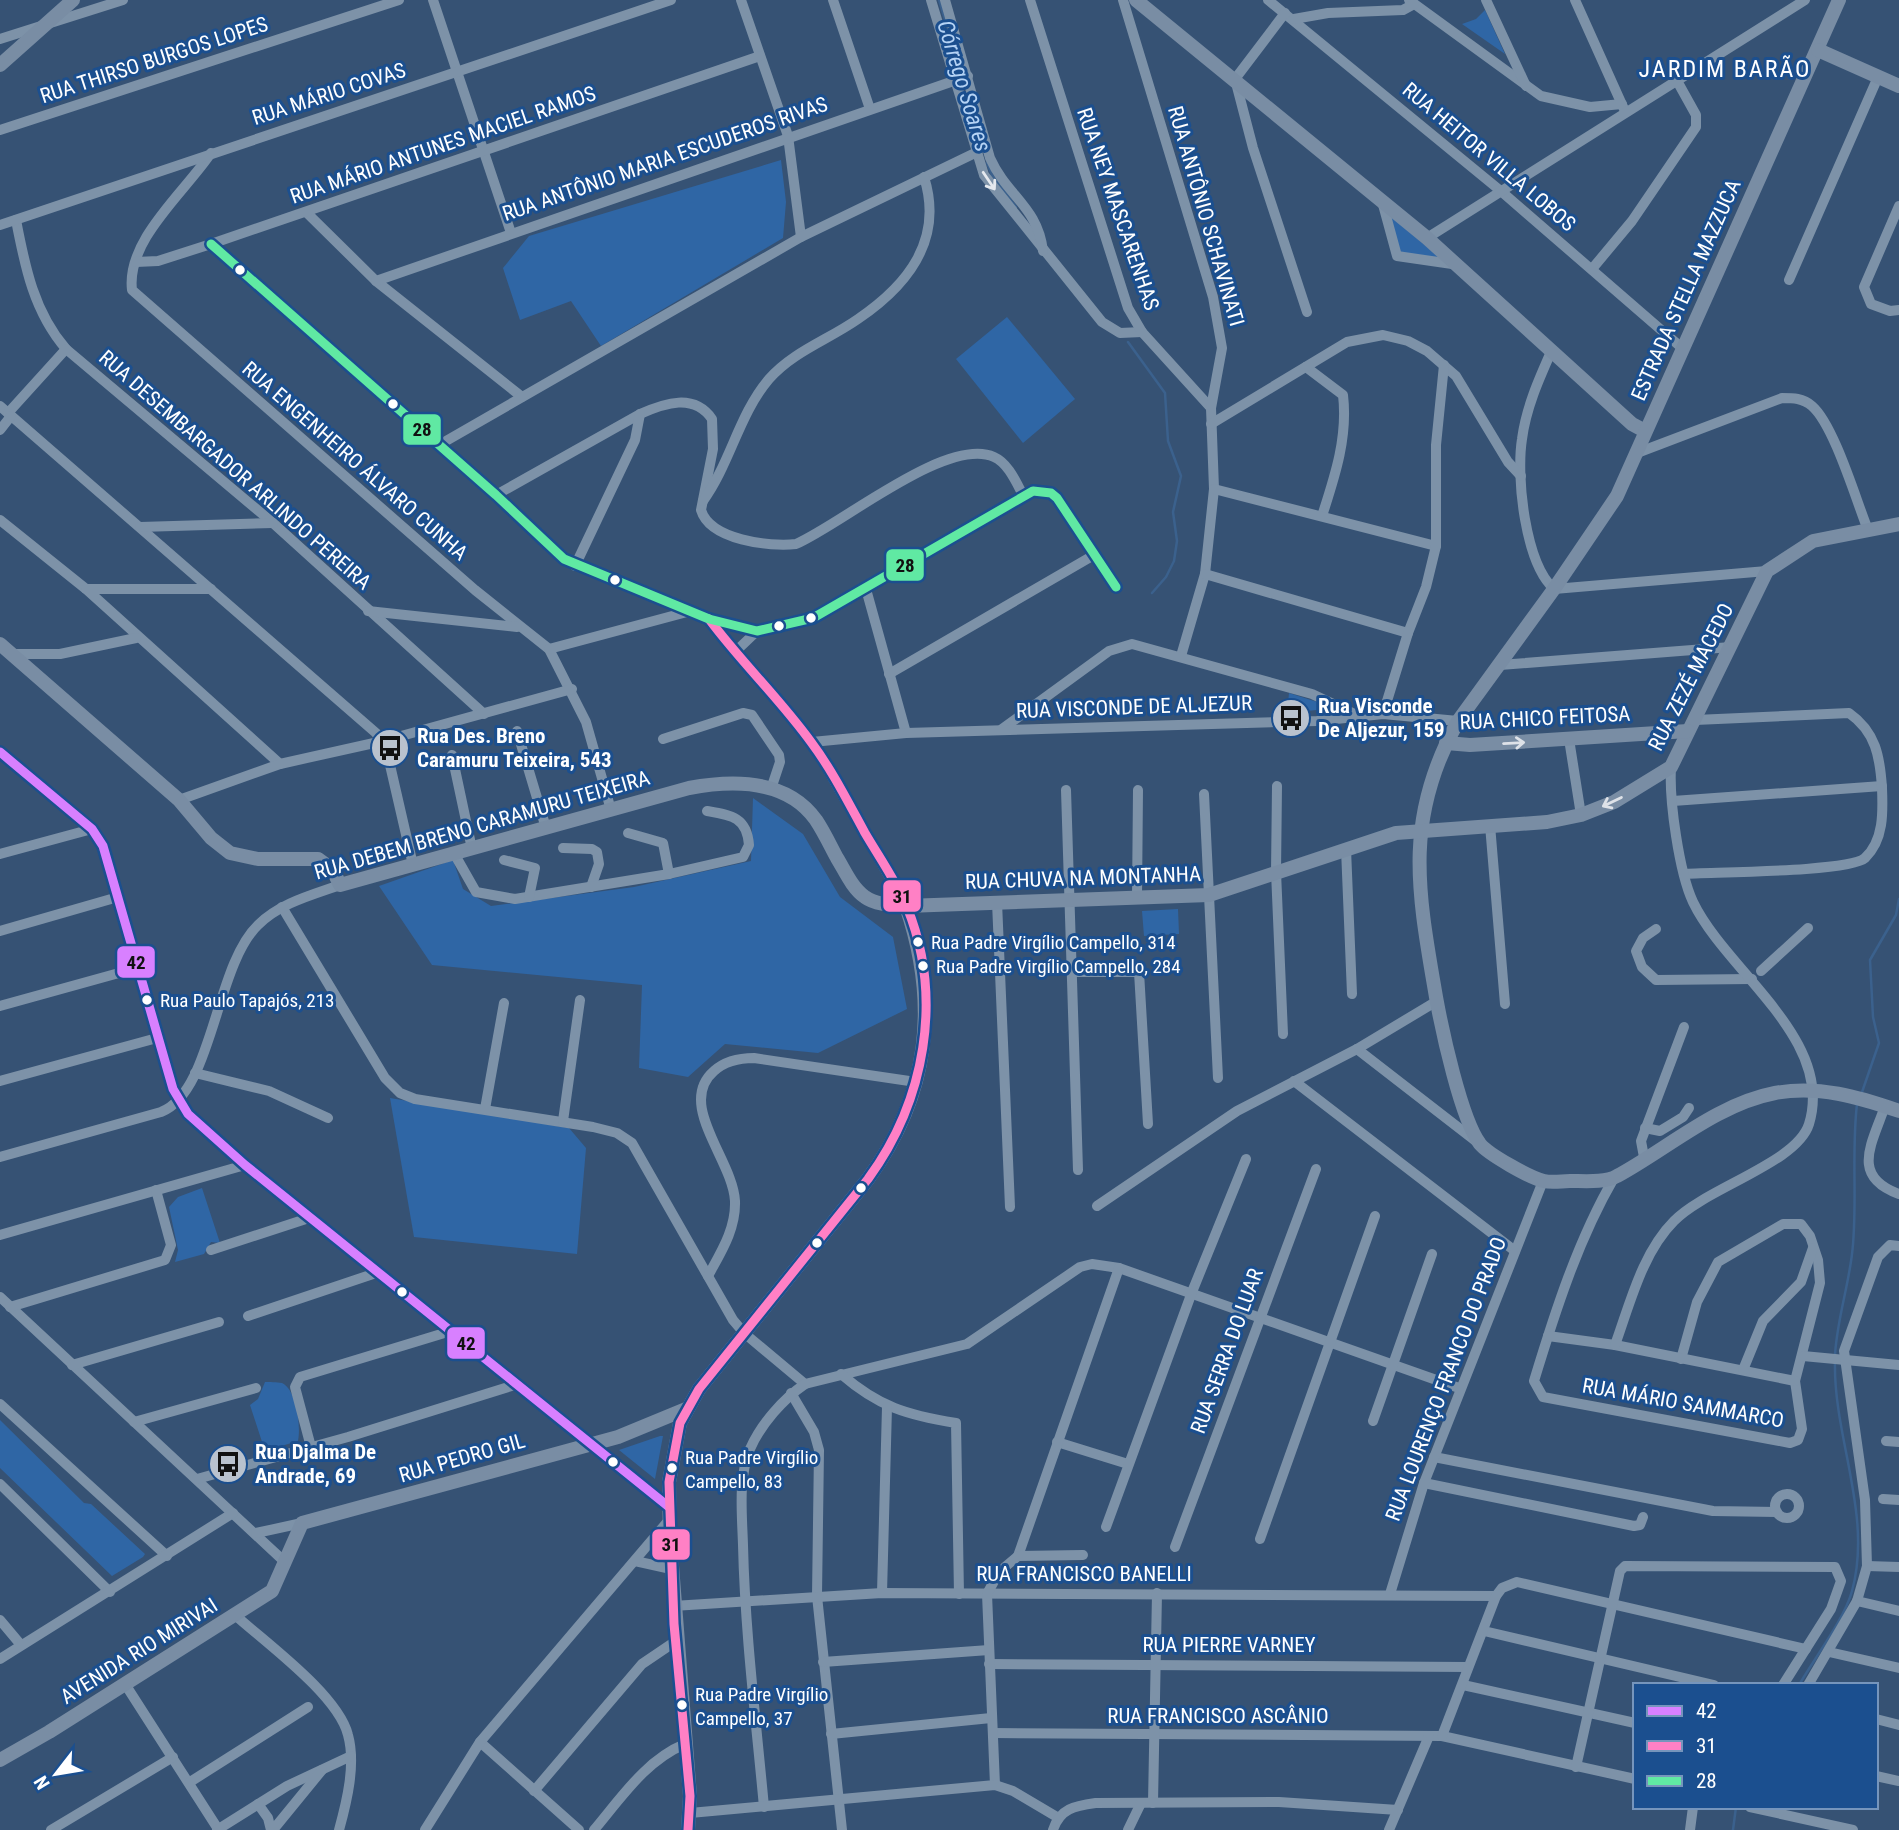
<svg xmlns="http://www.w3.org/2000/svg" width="1899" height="1830" font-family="'Roboto Condensed',sans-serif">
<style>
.green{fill:#2f66a5}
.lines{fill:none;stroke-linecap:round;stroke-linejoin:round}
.stream{stroke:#3b618d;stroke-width:2.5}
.street{stroke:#7d92a8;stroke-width:10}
.secondary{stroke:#798da4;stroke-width:14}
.bus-1-casing{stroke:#1b4f8f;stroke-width:14}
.bus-2-casing{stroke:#1b4f8f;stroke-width:14}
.bus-3-casing{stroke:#1b4f8f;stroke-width:14}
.bus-1{stroke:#d880ff;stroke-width:9}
.bus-2{stroke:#ff80c5;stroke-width:9}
.bus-3{stroke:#60e9a3;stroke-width:9}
.oneway{stroke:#e5e9ee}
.oneway2{stroke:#dee2e8}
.bus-dot{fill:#fff;stroke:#1b4f8f;stroke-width:2.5}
.labels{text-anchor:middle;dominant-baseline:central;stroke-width:6;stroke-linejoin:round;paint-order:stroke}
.bus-label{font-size:19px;fill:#fff;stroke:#1b4f8f;text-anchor:start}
.street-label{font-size:21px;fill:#fff;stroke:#1b4f8f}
.poi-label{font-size:21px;font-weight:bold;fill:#fff;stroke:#1b4f8f;text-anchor:start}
.water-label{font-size:23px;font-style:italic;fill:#b5d3f5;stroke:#1b4f8f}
.quarter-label{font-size:24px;letter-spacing:2px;fill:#fff;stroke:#1b4f8f}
.line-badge{stroke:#1b4f8f;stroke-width:2.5}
.pale-badge-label{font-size:19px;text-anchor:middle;font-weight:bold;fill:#111}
</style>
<rect width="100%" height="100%" fill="#365274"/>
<g class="green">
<path d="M1485 10 1505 54 1462 24 1476 19Z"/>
<path d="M781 160 786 202 783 238 601 346 571 301 520 320 503 268 529 236Z"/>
<path d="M1388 213 1443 261 1400 253Z"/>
<path d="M1007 317 1075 399 1023 443 956 359Z"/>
<path d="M1289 693 1336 708 1287 713Z"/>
<path d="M753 798 803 834 840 897 893 937 907 1009 818 1053 725 1044 688 1077 639 1068 642 985 432 965 379 886 453 860 463 889 491 906 634 887 751 861Z"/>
<path d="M1178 909 1179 934 1144 936 1142 911Z"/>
<path d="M390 1098 569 1128 586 1148 577 1254 414 1237Z"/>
<path d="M202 1188 220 1243 211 1242 204 1254 175 1262 178 1250 169 1207 178 1197Z"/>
<path d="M265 1382C269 1382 277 1382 282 1383 297 1390 301 1427 298 1441L265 1451 250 1405 258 1399Z"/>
<path d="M0 1420 84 1503 91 1504 145 1554 143 1557 112 1576 0 1468Z"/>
<path d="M663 1436 655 1479 619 1450 660 1436Z"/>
</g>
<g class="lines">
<g class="stream">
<path d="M939 0 952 43"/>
<path d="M987 163 992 175 1016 207"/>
<path d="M1128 342 1165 393 1168 441 1181 476 1173 512 1177 541 1174 561 1166 577 1152 593"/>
<path d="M1861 1095 1879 1043 1873 1017 1870 960 1896 915 1899 899"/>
<path d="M1835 1355C1837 1320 1848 1288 1852 1254 1858 1207 1851 1154 1857 1104"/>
<path d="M1799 1685C1814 1659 1845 1618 1852 1591 1873 1515 1833 1437 1835 1361"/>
<path d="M1733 1830 1736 1807"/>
</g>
<g class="street">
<path d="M433 0 511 233"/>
<path d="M741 0 788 136 801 237"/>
<path d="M833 0 870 109"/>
<path d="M931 0 984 175 1102 322 1120 333 1142 332"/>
<path d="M945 0 990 158C1007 196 1038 207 1043 251"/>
<path d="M1030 0 1128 308 1142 332 1211 408"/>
<path d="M1123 0 1213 297 1222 348 1211 408 1214 489 1205 574 1181 656"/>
<path d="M1268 0 1502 192 1682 348"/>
<path d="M1409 0 1541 96 1590 107 1622 104"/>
<path d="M1486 0 1526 86"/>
<path d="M1575 0 1624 109"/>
<path d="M1285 13 1235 79 1253 148 1307 312"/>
<path d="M1294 19 1328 13 1403 10 1414 4"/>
<path d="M0 39 123 0"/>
<path d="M0 130 399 0"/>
<path d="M211 153C185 192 126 240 132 290L475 590 549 649 586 722 611 810"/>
<path d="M1382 201 1397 256 1459 265"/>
<path d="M1899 206 1864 287 1871 304 1890 311 1899 310"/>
<path d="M306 212 376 281 522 397"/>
<path d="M16 220C25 267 34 312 66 349L273 523 484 714"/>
<path d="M0 225 671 0"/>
<path d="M1427 238 1805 0"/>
<path d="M211 244 496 495 564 559 709 619 757 631 813 618 1033 491 1051 493 1057 498 1116 587"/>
<path d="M136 262 158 261 211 244 760 56"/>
<path d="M1592 269 1632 221 1696 127V115L1676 79"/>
<path d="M1789 280 1878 77"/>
<path d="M376 281 968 76"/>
<path d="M1551 352C1539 379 1526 408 1522 439 1516 477 1525 563 1554 589L1767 571"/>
<path d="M1306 367 1343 395C1348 437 1335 476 1322 516"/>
<path d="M0 406 376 733 387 752 413 865"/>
<path d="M8 413 66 349"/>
<path d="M1211 424 1347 342 1383 335 1408 341 1427 351 1456 376 1508 462 1521 476"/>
<path d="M0 430 11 416"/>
<path d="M439 445 801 237 975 153"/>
<path d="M1637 453 1782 398C1793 398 1803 398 1812 406 1834 425 1856 500 1868 530"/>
<path d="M1214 489 1436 546"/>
<path d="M496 495 640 414C665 403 694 393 712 419L713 449 701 510C710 540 769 547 796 544 842 524 947 436 994 457 1008 463 1016 482 1023 495"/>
<path d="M703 501C730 464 739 414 769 379 794 351 828 340 858 319 908 285 944 240 924 177"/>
<path d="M0 520 86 589 280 764"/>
<path d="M140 527 273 523"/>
<path d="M575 566 635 440 640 414"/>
<path d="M1205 574 1408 633"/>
<path d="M86 589H211"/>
<path d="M866 589 906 733"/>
<path d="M368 611 517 627"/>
<path d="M709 619 812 742 906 906"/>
<path d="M549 649 687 612"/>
<path d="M735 652 757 631"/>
<path d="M12 654H60L136 638"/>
<path d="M1500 665 1731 647"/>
<path d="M889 674 1094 555"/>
<path d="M1383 714 1408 633 1426 587 1436 546V445L1444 365"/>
<path d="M1002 729 1109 651 1132 644 1312 694 1361 717"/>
<path d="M517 731 546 828"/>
<path d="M663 739 743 713 752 715 779 755 780 762 771 789"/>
<path d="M1569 739 1581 815"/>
<path d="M812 742 906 733 1317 721 1383 714 1458 721"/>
<path d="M0 752 92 829 103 846 173 1089 188 1114 245 1165 669 1507"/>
<path d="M452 755 472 849"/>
<path d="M1277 786 1276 872 1283 1034"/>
<path d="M1066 790 1078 1170"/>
<path d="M1204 794 1218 1078"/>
<path d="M179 800 280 764 383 741 572 689"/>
<path d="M1673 801 1882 786"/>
<path d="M1490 825 1505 1004"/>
<path d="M628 833 663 843 669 874"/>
<path d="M563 848 592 849 597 852 599 864 591 887"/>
<path d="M1346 849 1352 994"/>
<path d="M0 854 92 829"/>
<path d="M455 855 476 892 515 899 669 874 743 857 749 845C747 817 731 815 707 811"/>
<path d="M504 860 535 868 529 897"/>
<path d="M1684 874C1713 872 1850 872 1865 858 1884 840 1883 812 1882 788 1880 757 1876 732 1849 713L1695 720"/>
<path d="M1137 897 1138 790"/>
<path d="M997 902 1010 1207"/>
<path d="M282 907 385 1078 400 1093 415 1099 593 1127 617 1133 632 1143 733 1320 744 1333 805 1384 967 1344 1080 1267 1092 1264 1119 1268 1459 1388"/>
<path d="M1656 929 1643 938 1636 951 1642 967 1656 980 1752 979"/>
<path d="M0 931 118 897"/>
<path d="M1761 971 1808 928"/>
<path d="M1071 972H1139L1148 1124"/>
<path d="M0 1006 137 968"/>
<path d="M1357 1049 1477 1142"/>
<path d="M195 1073 269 1091 328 1118"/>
<path d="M0 1081 157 1038"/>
<path d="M1294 1081 1515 1251"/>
<path d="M1885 1106C1872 1144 1850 1176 1899 1194"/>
<path d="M485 1109 504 1003"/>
<path d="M563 1121 580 1000"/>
<path d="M1645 1128 1660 1131 1683 1117 1689 1108"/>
<path d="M0 1157 161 1112C213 1092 215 966 258 925 280 903 312 895 340 885"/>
<path d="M1644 1157 1641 1141 1684 1027"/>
<path d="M1614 1178C1578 1240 1555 1312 1534 1381L1543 1397 1790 1443 1798 1440 1802 1429 1795 1381 1820 1283 1818 1260 1810 1236 1801 1224H1783L1718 1262 1697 1302 1681 1359"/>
<path d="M1097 1206 1237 1111 1357 1049 1437 1001"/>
<path d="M0 1235 245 1165"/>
<path d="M211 1250 312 1217"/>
<path d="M708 1276C721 1252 736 1229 735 1201 733 1160 676 1104 714 1071 725 1061 739 1058 754 1058L916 1082"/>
<path d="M0 1297 286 1563"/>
<path d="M10 1307 165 1260 171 1245 156 1190"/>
<path d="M248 1316 379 1272"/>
<path d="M1548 1336 1615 1345 1795 1381"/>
<path d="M1615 1345C1630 1304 1642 1253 1674 1221 1706 1188 1797 1163 1809 1124 1835 1039 1726 971 1693 902 1679 872 1669 800 1671 767"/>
<path d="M1803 1356 1899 1365"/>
<path d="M72 1365 219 1322"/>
<path d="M1743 1370 1763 1321 1801 1282 1813 1248"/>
<path d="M841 1374C879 1407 907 1415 956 1423L959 1594"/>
<path d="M791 1393 814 1432 819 1450 817 1596 842 1830"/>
<path d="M0 1404 167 1556"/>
<path d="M1373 1421 1432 1254"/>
<path d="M134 1422 256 1388"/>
<path d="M1886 1441 1899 1442"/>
<path d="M1057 1442 1128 1464"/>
<path d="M311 1447 295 1387 300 1377 451 1331"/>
<path d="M1434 1457 1713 1511 1777 1512"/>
<path d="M197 1479 348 1437 518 1384"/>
<path d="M1424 1483 1634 1526 1640 1525 1643 1517"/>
<path d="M0 1484 110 1592"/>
<circle cx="1787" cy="1506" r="12"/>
<path d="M1883 1499 1899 1500"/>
<path d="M1106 1527 1192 1292 1246 1159"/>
<path d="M256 1533 302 1523"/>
<path d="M1260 1539 1375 1216"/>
<path d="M1175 1547 1316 1169"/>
<path d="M1018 1556 1119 1268"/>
<path d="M635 1561 671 1569"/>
<path d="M1867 1566 1899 1567"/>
<path d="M882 1593 887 1407"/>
<path d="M1390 1594 1424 1483 1543 1181"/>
<path d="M1857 1601 1899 1611"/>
<path d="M673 1606 882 1593 1496 1596"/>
<path d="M235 1615C266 1643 338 1695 348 1735 356 1764 347 1801 339 1830"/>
<path d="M0 1620 21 1645"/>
<path d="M1484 1631 1714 1685"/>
<path d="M1829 1652 1899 1668"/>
<path d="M0 1659 233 1513"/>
<path d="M823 1662 989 1650"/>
<path d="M989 1664 1468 1667"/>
<path d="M125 1684 218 1829"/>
<path d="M1463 1685 1635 1723"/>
<path d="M1808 1685 1857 1601 1867 1566 1865 1500 1844 1351 1878 1257 1890 1245 1899 1246"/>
<path d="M1876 1719 1899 1725"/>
<path d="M993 1733 1442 1736 1635 1779"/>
<path d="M831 1734 991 1718"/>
<path d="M1442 1736 1496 1596 1502 1588 1517 1582 1806 1649"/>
<path d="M480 1742 579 1830"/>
<path d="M1576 1767 1620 1571 1625 1566 1835 1567 1841 1581 1831 1609 1783 1685"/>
<path d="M1876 1776 1899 1781"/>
<path d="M190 1782 308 1707"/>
<path d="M995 1785 987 1594 999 1572 1018 1556 1083 1555"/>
<path d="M534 1791 642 1664 676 1641"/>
<path d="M1153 1803 1157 1593"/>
<path d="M258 1804 268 1818 271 1830"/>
<path d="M764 1807C756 1720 745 1632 743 1545 742 1513 738 1478 750 1449 761 1424 783 1399 805 1384"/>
<path d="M1750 1807 1853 1830"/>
<path d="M690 1813 995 1785 1013 1791 1057 1817"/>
<path d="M51 1830 173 1757"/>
<path d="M217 1830 287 1786 351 1756"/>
<path d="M273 1830 322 1770"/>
<path d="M425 1830 480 1742 669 1520"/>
<path d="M594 1830C621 1798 646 1760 685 1744"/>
<path d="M1053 1830C1060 1808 1075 1806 1096 1803L1279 1802 1398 1810"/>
<path d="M1128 1830 1141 1803"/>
<path d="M1389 1830 1429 1736"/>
<path d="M1690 1830 1693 1807"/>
</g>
<g class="secondary">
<path d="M1136 0 1427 238 1632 424 1645 431"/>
<path d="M1839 0 1617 496 1554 589 1458 721C1403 819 1418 892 1436 997 1442 1030 1461 1119 1480 1144 1488 1154 1530 1178 1544 1181 1552 1183 1562 1181 1570 1181 1584 1181 1605 1183 1617 1176 1667 1149 1717 1104 1775 1093 1818 1085 1859 1097 1899 1111"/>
<path d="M1818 50 1899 86"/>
<path d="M0 65 73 0"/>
<path d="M0 644 179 800 211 838 230 853 258 859H318L333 870 340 885 689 788C732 780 787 779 816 820 824 832 830 845 837 858 845 871 852 888 865 897 876 905 893 905 906 906L1209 895 1396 833 1547 822 1581 815 1614 802 1671 767 1767 571 1813 541 1899 524"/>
<path d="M1446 743 1470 745 1688 731"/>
<path d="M0 1760 49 1732 272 1591 302 1523 618 1437 686 1409"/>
<path d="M688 1830 690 1796 670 1540 669 1482 680 1423 699 1389 868 1179C930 1094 939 1004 906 906"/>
</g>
<defs>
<path id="bus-1" d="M0 752 92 829 103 846 173 1089 188 1114 245 1165 669 1507"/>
<path id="bus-2" d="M688 1830 690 1796 674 1624 669 1482 680 1423 699 1389 868 1179C925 1101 944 998 907 907 896 881 879 857 865 833 848 802 832 770 811 742 780 699 741 662 709 619"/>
<path id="bus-3" d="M211 244 496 495 564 559 709 619 757 631 813 618 1033 491 1051 493 1057 498 1116 587"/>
</defs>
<use href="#bus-1" class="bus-1-casing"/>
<use href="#bus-2" class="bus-2-casing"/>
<use href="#bus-3" class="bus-3-casing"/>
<use href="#bus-1" class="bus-1"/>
<use href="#bus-2" class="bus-2"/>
<use href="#bus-3" class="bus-3"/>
</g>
<defs><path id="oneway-shaft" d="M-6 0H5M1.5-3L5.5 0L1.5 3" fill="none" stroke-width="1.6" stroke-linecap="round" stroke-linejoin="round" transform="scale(1.75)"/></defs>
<use class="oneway" href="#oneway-shaft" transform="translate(989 181) rotate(56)"/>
<g class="oneway2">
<use href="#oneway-shaft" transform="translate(1514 743) rotate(-3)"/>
<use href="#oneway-shaft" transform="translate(1612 802) rotate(154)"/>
</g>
<defs>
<symbol id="bus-disc" viewBox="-11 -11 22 22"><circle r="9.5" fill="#b9c2ce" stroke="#1b4f8f"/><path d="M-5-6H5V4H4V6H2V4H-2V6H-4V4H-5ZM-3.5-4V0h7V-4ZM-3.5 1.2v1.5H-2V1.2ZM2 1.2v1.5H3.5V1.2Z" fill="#111"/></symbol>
</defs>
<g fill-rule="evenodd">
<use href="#bus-disc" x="1269" y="696" width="44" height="44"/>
<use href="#bus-disc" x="368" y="726" width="44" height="44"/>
<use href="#bus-disc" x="206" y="1442" width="44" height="44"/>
</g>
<g class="bus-dot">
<circle cx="240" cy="270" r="6"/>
<circle cx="393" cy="404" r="6"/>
<circle cx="615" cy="580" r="6"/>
<circle cx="811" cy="618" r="6"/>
<circle cx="779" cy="626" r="6"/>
<circle cx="918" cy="942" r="6"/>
<circle cx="923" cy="966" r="6"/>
<circle cx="147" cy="1000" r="6"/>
<circle cx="861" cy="1188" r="6"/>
<circle cx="817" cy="1243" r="6"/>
<circle cx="402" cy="1292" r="6"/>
<circle cx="613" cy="1462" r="6"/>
<circle cx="672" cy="1468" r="6"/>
<circle cx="682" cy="1705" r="6"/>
</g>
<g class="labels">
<g class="bus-label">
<text x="931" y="942">Rua Padre Virgílio Campello, 314</text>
<text x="936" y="966">Rua Padre Virgílio Campello, 284</text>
<text x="160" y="1000">Rua Paulo Tapajós, 213</text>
<text x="685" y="1457">Rua Padre Virgílio<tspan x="685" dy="24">Campello, 83</tspan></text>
<text x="695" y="1694">Rua Padre Virgílio<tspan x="695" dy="24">Campello, 37</tspan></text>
</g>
<g class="street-label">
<text transform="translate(154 60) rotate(-18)">RUA THIRSO BURGOS LOPES</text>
<text transform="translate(329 94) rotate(-18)">RUA MÁRIO COVAS</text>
<text transform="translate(443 145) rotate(-19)">RUA MÁRIO ANTUNES MACIEL RAMOS</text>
<text transform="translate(1489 157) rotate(40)">RUA HEITOR VILLA LOBOS</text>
<text transform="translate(665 159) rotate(-19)">RUA ANTÔNIO MARIA ESCUDEROS RIVAS</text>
<text transform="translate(1118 209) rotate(71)">RUA NEY MASCARENHAS</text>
<text transform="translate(1206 216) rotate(74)">RUA ANTÔNIO SCHAVINATI</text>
<text transform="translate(1686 290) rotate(-66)">ESTRADA STELLA MAZZUCA</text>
<text transform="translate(355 461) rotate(41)">RUA ENGENHEIRO ÁLVARO CUNHA</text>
<text transform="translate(235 470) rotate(41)">RUA DESEMBARGADOR ARLINDO PEREIRA</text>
<text transform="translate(1691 677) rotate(-63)">RUA ZEZÉ MACEDO</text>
<text transform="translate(1134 707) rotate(-2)">RUA VISCONDE DE ALJEZUR</text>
<text transform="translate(1545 718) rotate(-3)">RUA CHICO FEITOSA</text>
<text transform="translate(482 825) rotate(-16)">RUA DEBEM BRENO CARAMURU TEIXEIRA</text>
<text transform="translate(1083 878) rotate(-2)">RUA CHUVA NA MONTANHA</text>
<text transform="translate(1227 1351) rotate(-70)">RUA SERRA DO LUAR</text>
<text transform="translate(1446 1379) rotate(-69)">RUA LOURENÇO FRANCO DO PRADO</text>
<text transform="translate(1683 1403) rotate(10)">RUA MÁRIO SAMMARCO</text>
<text transform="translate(462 1458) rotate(-16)">RUA PEDRO GIL</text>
<text x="1084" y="1574">RUA FRANCISCO BANELLI</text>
<text x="1229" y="1645">RUA PIERRE VARNEY</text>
<text transform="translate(139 1651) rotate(-32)">AVENIDA RIO MIRIVAI</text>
<text x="1218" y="1716">RUA FRANCISCO ASCÂNIO</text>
</g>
<g class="poi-label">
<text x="1318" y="706">Rua Visconde<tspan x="1318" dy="24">De Aljezur, 159</tspan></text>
<text x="417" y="736">Rua Des. Breno<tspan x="417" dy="24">Caramuru Teixeira, 543</tspan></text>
<text x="255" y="1452">Rua Djalma De<tspan x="255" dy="24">Andrade, 69</tspan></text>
</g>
<g class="water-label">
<text transform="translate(964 86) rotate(73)">Córrego Soares</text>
</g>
<g class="quarter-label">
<text x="1725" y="69">JARDIM BARÃO</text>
</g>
</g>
<g class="line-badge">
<rect x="402" y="413" width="40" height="33" rx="7" fill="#60e9a3"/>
<rect x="885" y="548" width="40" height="34" rx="7" fill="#60e9a3"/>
<rect x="882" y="879" width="40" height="34" rx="7" fill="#ff80c5"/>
<rect x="116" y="945" width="40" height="34" rx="7" fill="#d880ff"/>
<rect x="446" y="1326" width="40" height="34" rx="7" fill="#d880ff"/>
<rect x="651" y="1528" width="40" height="33" rx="7" fill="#ff80c5"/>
</g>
<g class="pale-badge-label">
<text x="422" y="436">28</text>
<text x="905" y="572">28</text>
<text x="902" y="903">31</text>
<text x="136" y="969">42</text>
<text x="466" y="1350">42</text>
<text x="671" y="1551">31</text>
</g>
<rect x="1633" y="1683" width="245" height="126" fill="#1b4f8f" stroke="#7695bc" stroke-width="2"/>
<rect x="1647" y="1706" width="35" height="10" fill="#d880ff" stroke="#7695bc" stroke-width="2"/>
<text x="1696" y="1718" font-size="21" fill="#ffffff">42</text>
<rect x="1647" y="1741" width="35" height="10" fill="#ff80c5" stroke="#7695bc" stroke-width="2"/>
<text x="1696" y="1753" font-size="21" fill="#ffffff">31</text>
<rect x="1647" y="1776" width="35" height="10" fill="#60e9a3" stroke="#7695bc" stroke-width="2"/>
<text x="1696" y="1788" font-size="21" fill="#ffffff">28</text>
<g transform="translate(56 1774) rotate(239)" stroke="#1b4f8f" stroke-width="5" paint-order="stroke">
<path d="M0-5L12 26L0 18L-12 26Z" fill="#ffffff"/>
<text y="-10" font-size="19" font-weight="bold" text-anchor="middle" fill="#ffffff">N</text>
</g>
</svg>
